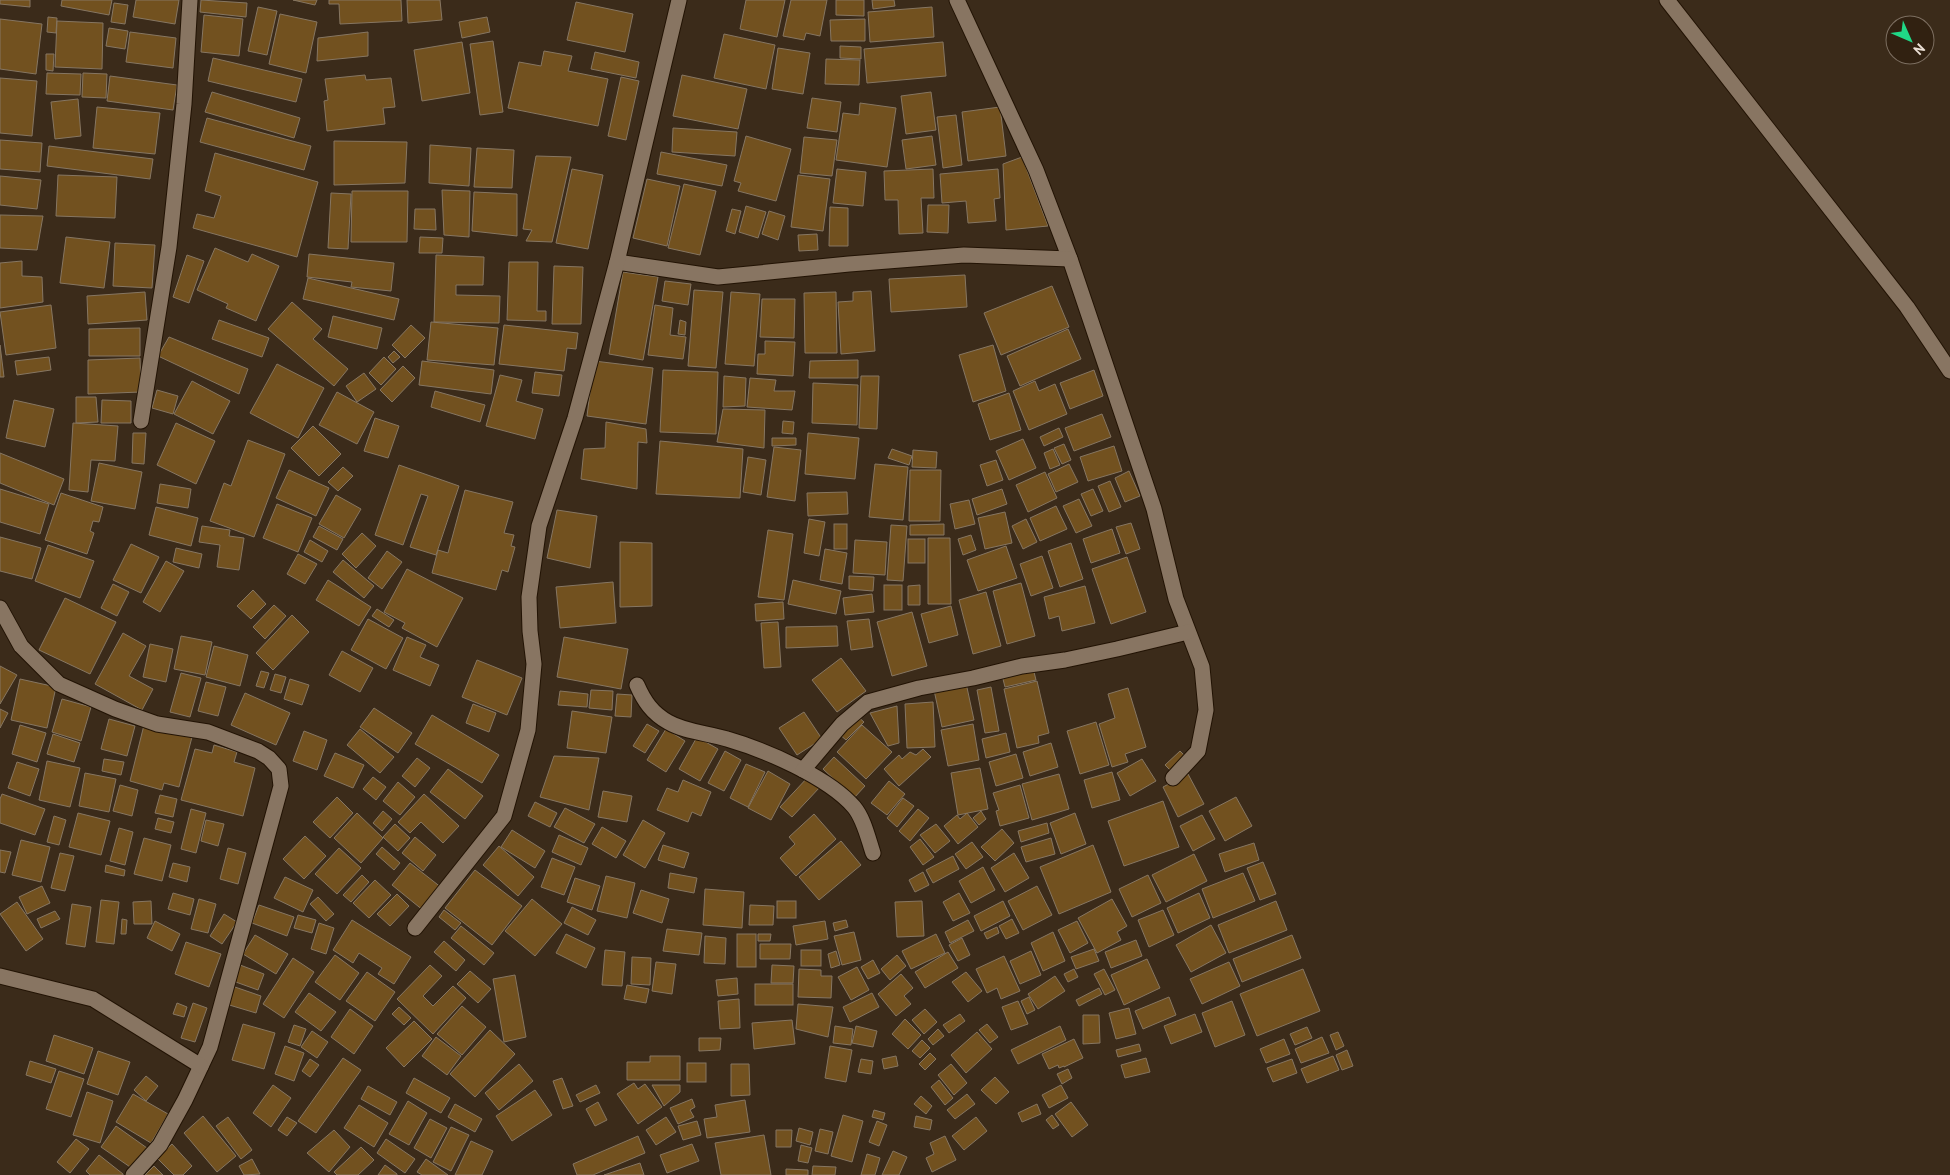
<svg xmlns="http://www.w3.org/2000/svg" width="1950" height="1175" font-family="'PT Sans',sans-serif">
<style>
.building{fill:#72511f;stroke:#867662}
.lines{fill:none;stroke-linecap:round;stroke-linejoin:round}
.minor-casing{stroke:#221304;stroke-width:17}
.minor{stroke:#887562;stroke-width:15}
</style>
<rect width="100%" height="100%" fill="#3b2b1a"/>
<g class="building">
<path d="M0 0H30V7L0 4Z"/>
<path d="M62 0H112L109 15 61 6Z"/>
<path d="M136 0H179L175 24 133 17Z"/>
<path d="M201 0 247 3 246 17 200 12Z"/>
<path d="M293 0H317L315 5Z"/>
<path d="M329 0H401L402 21 340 24 339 4H329Z"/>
<path d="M407 0H440L442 20 408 23Z"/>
<path d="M746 0H785L777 37 740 29Z"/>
<path d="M791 0H827L820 36 806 33 804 40 783 36Z"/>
<path d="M836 0H864V16L836 15Z"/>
<path d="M872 0H894L895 6 873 9Z"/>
<path d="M576 2 633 14 625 52 567 40Z"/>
<path d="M114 3 128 5 125 24 111 22Z"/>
<path d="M258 7 277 11 267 55 248 51Z"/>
<path d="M932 7 934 37 870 42 868 12Z"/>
<path d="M280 14 317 22 306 73 269 64Z"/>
<path d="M204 15 243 19 239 56 201 52Z"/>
<path d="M48 17 57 18 56 33 47 32Z"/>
<path d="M487 17 490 32 462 38 459 22Z"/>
<path d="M0 19 42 24 36 74 0 69Z"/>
<path d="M865 19V41H831L830 20Z"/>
<path d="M57 21 103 23 102 69 55 67Z"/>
<path d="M109 28 128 31 125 49 106 46Z"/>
<path d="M130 32 176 38 173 68 126 62Z"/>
<path d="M368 32V56L317 61 318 38Z"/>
<path d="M724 34 775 45 766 89 714 78Z"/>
<path d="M493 41 503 112 480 115 470 44Z"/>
<path d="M462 42 470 93 422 101 414 50Z"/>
<path d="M943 42 946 76 867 83 864 49Z"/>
<path d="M840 46 861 47V59L840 58Z"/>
<path d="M778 48 810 53 803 94 772 89Z"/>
<path d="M544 51 572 56 568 71 608 79 598 126 508 108 519 62 541 66Z"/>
<path d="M595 52 639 62 636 78 591 69Z"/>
<path d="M46 54H54L53 71 46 70Z"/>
<path d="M213 58 302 79 296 102 208 81Z"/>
<path d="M826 59 860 60 859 85 825 84Z"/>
<path d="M47 73 81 74 80 95 46 94Z"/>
<path d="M83 73 107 74 106 98 82 97Z"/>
<path d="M365 75 366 80 391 78 395 107 383 108 385 124 327 131 324 101 328 100 325 79Z"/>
<path d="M682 75 747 89 738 129 673 116Z"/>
<path d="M110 76 177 85 173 110 107 101Z"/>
<path d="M621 77 639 81 626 140 608 136Z"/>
<path d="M0 78 37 81 32 136 0 133Z"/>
<path d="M212 92 300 118 294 138 205 112Z"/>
<path d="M931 92 936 130 906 134 901 96Z"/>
<path d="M812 98 841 102 837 132 807 128Z"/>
<path d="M78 99 81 136 55 139 51 102Z"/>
<path d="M860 103 896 108 887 167 836 160 843 113 859 115Z"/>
<path d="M97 107 160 113 155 154 93 148Z"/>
<path d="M1000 107 1006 156 968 161 962 112Z"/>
<path d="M956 115 962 165 943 168 937 117Z"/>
<path d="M207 118 311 146 304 170 200 142Z"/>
<path d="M673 128 737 132 735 156 672 152Z"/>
<path d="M746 136 791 149 776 201 738 191 741 183 734 181Z"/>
<path d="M932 136 936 165 906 169 902 140Z"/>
<path d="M804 137 837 140 832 176 800 173Z"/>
<path d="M0 140 42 143 40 172 0 169Z"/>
<path d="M334 141 407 142 405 183 334 185Z"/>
<path d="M430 145 471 148 469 186 429 183Z"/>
<path d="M49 146 153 159 150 179 47 166Z"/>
<path d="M477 148 514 150 512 188 474 187Z"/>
<path d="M661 152 727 165 722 186 657 174Z"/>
<path d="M215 153 318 182 297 257 193 228 197 214 214 218 221 196 205 191Z"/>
<path d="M536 156 571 157 552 242 526 241 532 230 523 229Z"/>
<path d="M1022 157 1048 226 1006 230 1003 164Z"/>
<path d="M572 169 603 175 588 249 556 243Z"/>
<path d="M837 169 866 172 863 206 833 203Z"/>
<path d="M933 169 934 198H921L923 233 899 234 898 200H885L884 171Z"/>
<path d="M998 169 1000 198 994 199 996 221 968 223 966 201 942 203 940 174Z"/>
<path d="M58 175 117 177 115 218 56 216Z"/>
<path d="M798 175 830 179 823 231 791 227Z"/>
<path d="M0 176 41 180 37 209 0 205Z"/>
<path d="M647 179 680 186 667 246 633 238Z"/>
<path d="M684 184 716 191 700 255 668 248Z"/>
<path d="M442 190 470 191 469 237 444 235Z"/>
<path d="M352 191H408L407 242H351Z"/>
<path d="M474 192 517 194V236L472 231Z"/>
<path d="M331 193 351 194 348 249 328 248Z"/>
<path d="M928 205H949L948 233 927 232Z"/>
<path d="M746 206 766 212 758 238 739 232Z"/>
<path d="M830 207 848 208V246H829Z"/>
<path d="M415 209H435L436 230 414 229Z"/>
<path d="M732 209 741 211 735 234 726 231Z"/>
<path d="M769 211 785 216 778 240 762 234Z"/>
<path d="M0 215 43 216 37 250 0 248Z"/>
<path d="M817 234 818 250 799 251 798 235Z"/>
<path d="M66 237 110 242 104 288 60 283Z"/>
<path d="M420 237 443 238 442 253H419Z"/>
<path d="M115 243 155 245 152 288 113 286Z"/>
<path d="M215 248 248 262 252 254 279 266 256 321 226 308 228 304 197 290Z"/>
<path d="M309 254 394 263 391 291 351 287 352 282 307 277Z"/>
<path d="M187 255 204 261 189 303 173 297Z"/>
<path d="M436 255 484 257 483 285H456V295L500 296 499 323 434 322Z"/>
<path d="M22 261V276L42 277 43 302 0 308V263Z"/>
<path d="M509 262H538L537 311H546V321L507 320Z"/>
<path d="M554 266 583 267 581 324H552Z"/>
<path d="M623 272 658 277 643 360 609 354Z"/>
<path d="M965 275 967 307 891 312 889 279Z"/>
<path d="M308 278 399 299 394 320 303 299Z"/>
<path d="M665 281 691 284 688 305 662 301Z"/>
<path d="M1052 286 1069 327 1001 355 984 313Z"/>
<path d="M694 290 723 292 716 368 688 366Z"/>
<path d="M871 291 875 351 841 354 838 302 853 301V292Z"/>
<path d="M145 292 147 320 88 324 87 296Z"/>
<path d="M731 292 760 294 754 366 725 364Z"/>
<path d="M836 292 837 353H805L804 293Z"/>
<path d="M762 299H795L794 338 760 337Z"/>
<path d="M292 302 322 329 313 339 348 369 334 386 268 329Z"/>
<path d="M51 305 56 348 6 355 0 312Z"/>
<path d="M655 305 673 308 670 335 686 337 683 359 648 355Z"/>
<path d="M333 316 382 328 377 349 328 337Z"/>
<path d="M219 320 269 338 262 357 212 339Z"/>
<path d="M680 320 686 322 685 335 678 334Z"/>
<path d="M431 322 498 328 494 365 427 360Z"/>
<path d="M411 325 425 338 405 358 392 345Z"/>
<path d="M504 325 578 333 576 349 567 348 564 371 499 364Z"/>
<path d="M140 328V356H89V329Z"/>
<path d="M1068 329 1081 359 1020 386 1007 356Z"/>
<path d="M169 337 248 369 239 394 158 356Z"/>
<path d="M765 341 795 342 793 376 757 374 758 354H765Z"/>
<path d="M0 345 4 377H0Z"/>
<path d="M993 345 1006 391 973 402 959 355Z"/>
<path d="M394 351 400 357 393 363 388 357Z"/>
<path d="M49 357 51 370 17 375 15 361Z"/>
<path d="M384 357 396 369 381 385 369 373Z"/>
<path d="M140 358 141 392 88 394V360Z"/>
<path d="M858 360V378H809L810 361Z"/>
<path d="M422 361 494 370 491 394 419 385Z"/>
<path d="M594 361 653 368 646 424 587 416Z"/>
<path d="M277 364 324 388 298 438 250 413Z"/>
<path d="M403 366 415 378 392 402 380 390Z"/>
<path d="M663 370 718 372 716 434 660 432Z"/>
<path d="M1094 370 1103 396 1070 409 1060 383Z"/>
<path d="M535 372 562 375 559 396 532 393Z"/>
<path d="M364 373 376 389 357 402 346 386Z"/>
<path d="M500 375 522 380 516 401 543 409 535 439 486 426Z"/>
<path d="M724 376 746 378 745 406 723 407Z"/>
<path d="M861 376H879L877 429 859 428Z"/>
<path d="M750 378 776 380 774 391H795L792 410 747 407Z"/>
<path d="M192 381 230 401 213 434 174 414Z"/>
<path d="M1035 381 1039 391 1055 384 1067 414 1029 430 1013 391Z"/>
<path d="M813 383 858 385 857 425 812 423Z"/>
<path d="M157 390 178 396 173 414 152 408Z"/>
<path d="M435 391 485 405 480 422 431 407Z"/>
<path d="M337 392 374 412 357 444 319 425Z"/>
<path d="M1009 393 1021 430 990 440 978 404Z"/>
<path d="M76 397H96L98 422 76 423Z"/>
<path d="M14 400 54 409 45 447 6 438Z"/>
<path d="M102 400 131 401V423H101Z"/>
<path d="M723 409 765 410 764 448 717 442Z"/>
<path d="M1102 414 1111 437 1074 451 1065 428Z"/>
<path d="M375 418 399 426 388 458 364 451Z"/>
<path d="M783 421 794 422 793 434 782 433Z"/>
<path d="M606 422 646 429 647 443 638 442 637 489 581 479 584 449 605 448Z"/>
<path d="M73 423 118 426 115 461 91 460 88 492 69 490Z"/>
<path d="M176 423 215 441 196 484 157 465Z"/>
<path d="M313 426 341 454 319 476 291 448Z"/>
<path d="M1059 428 1063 437 1044 446 1040 437Z"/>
<path d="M133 433H146L144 464 132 463Z"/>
<path d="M808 433 859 438 855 479 805 474Z"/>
<path d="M772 438H796V445L772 446Z"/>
<path d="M1023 439 1036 468 1009 480 996 451Z"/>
<path d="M248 440 285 454 254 537 210 521 224 483 231 486Z"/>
<path d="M660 441 743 449 740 498 656 494Z"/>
<path d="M1064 444 1071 460 1062 464 1054 448Z"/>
<path d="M1114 446 1122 471 1088 481 1080 457Z"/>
<path d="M774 447 801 450 795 501 767 497Z"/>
<path d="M892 449 912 456 909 465 888 458Z"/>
<path d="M1053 449 1060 465 1050 469 1044 453Z"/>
<path d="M913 450 937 452 936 468 912 467Z"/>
<path d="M0 453 64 479 54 505 0 483Z"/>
<path d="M748 457 766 460 761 495 743 492Z"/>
<path d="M996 460 1003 480 987 486 980 465Z"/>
<path d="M99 463 142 472 135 509 91 501Z"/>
<path d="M875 464 908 467 903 520 869 517Z"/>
<path d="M1069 464 1078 482 1056 492 1048 474Z"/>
<path d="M399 465 459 486 436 555 410 547 428 496 421 494 403 545 375 535Z"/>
<path d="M343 467 353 476 338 491 328 482Z"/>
<path d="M289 470 329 488 316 516 276 498Z"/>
<path d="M910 470H941L940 521H909Z"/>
<path d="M1129 471 1140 496 1125 502 1115 478Z"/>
<path d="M1045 472 1057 498 1028 512 1016 485Z"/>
<path d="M1110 481 1121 507 1109 512 1098 486Z"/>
<path d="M160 484 191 489 188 508 157 503Z"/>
<path d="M0 489 49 504 40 534 0 522Z"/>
<path d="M1002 489 1007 504 977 515 972 499Z"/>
<path d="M1093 489 1103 511 1091 516 1081 494Z"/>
<path d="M465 490 513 502 504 533 514 535 511 546 515 547 508 572 502 570 496 590 432 573 438 550 448 553Z"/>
<path d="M847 492 848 514 808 516 807 493Z"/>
<path d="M61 493 103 507 99 522 93 521 90 531 94 533 87 554 45 540Z"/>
<path d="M336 495 361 509 344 538 319 524Z"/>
<path d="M1079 499 1092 526 1076 533 1063 506Z"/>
<path d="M969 500 975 524 955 529 950 504Z"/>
<path d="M277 504 312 518 298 552 263 538Z"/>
<path d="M1056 506 1067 529 1040 541 1030 518Z"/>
<path d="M156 507 198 518 191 546 149 535Z"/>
<path d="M557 510 597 516 590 568 547 558Z"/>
<path d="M1005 512 1012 543 985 549 978 518Z"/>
<path d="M809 519 825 522 819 556 804 553Z"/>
<path d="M1026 519 1037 542 1023 549 1012 526Z"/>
<path d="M1131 523 1140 549 1126 554 1116 527Z"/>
<rect x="834" y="524" width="13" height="25"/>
<path d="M944 524V535H910V525Z"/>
<path d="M891 525 907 526 903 581 887 580Z"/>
<path d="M202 526 230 530 229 536 244 538 239 570 217 567 220 545 199 542Z"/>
<path d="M319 526 343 539 337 550 313 537Z"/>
<path d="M1112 529 1120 553 1091 563 1083 539Z"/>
<path d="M768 530 793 534 784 600 758 597Z"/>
<path d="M362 533 376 546 356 568 342 554Z"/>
<path d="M971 535 976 550 963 555 958 539Z"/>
<path d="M0 537 41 548 32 579 0 571Z"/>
<path d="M928 538H950L951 604H928Z"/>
<rect x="908" y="539" width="17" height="24"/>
<path d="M310 540 328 551 322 562 304 552Z"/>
<path d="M855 540 887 542 885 575 853 573Z"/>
<path d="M620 542 652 543V606L620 607Z"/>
<path d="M1071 543 1083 579 1060 587 1048 551Z"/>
<path d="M131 544 159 557 141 593 113 580Z"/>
<path d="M48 545 94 561 80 598 35 581Z"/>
<path d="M1006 546 1017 578 978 591 967 560Z"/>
<path d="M176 548 202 554 199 568 173 562Z"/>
<path d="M825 549 847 553 842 584 820 580Z"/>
<path d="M387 551 402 562 382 589 368 578Z"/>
<path d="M298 554 317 564 305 584 287 574Z"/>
<path d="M1042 556 1053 588 1031 596 1020 564Z"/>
<path d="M1127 557 1146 612 1111 624 1092 569Z"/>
<path d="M343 560 374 586 364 598 333 572Z"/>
<path d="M166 561 184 571 160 612 143 602Z"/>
<path d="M407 569 463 598 437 647 402 628 405 623 384 612Z"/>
<path d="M849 576 874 577 873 591 849 589Z"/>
<path d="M328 580 371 607 359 626 316 600Z"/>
<path d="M793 580 841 591 836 614 788 604Z"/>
<path d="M613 582 616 623 560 628 556 587Z"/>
<path d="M1021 583 1035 636 1007 644 993 591Z"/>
<path d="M113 584 129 592 117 616 101 608Z"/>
<rect x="884" y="585" width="18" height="25"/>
<path d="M920 585V605H908V586Z"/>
<path d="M1085 586 1095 623 1062 631 1059 616 1049 619 1044 597Z"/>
<path d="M253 590 266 604 251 619 237 606Z"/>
<path d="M986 592 1001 646 973 654 959 600Z"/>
<path d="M872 594 874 612 845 615 843 598Z"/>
<path d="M65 598 116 622 90 674 39 650Z"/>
<path d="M783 602 784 619 756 621 755 604Z"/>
<path d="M274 605 286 616 265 639 253 627Z"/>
<path d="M951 606 958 635 929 643 921 614Z"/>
<path d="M377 609 394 620 389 627 372 616Z"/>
<path d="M912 612 927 666 892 676 877 622Z"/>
<path d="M292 615 309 632 273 670 256 653Z"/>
<path d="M368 619 403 638 386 669 351 650Z"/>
<path d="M869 619 873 647 851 650 847 621Z"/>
<path d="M778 622 781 667 764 668 761 623Z"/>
<path d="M837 626 838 646 786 648V627Z"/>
<path d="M123 633 146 646 129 676 153 689 142 710 95 684Z"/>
<path d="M181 636 212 642 205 675 174 669Z"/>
<path d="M407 637 426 645 420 657 439 665 430 686 393 670Z"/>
<path d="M564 637 628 649 621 689 557 677Z"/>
<path d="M150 644 173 649 166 682 143 677Z"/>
<path d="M214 646 248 655 240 686 206 677Z"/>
<path d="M342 651 373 668 360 692 329 675Z"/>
<path d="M841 658 866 691 837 712 812 680Z"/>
<path d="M477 660 522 678 507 715 462 697Z"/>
<path d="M0 666 17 675 0 704Z"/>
<path d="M1033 668 1036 680 1005 687 1002 675Z"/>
<path d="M261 671 269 673 264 688 256 686Z"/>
<path d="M181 673 201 678 190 717 170 712Z"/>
<path d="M275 674 286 677 281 693 270 690Z"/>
<path d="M20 679 56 687 47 728 11 720Z"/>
<path d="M290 679 309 685 302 705 284 699Z"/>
<path d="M1037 681 1049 733 1038 736 1039 743 1017 748 1004 689Z"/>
<path d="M206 682 226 687 218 716 198 711Z"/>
<path d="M966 683 974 720 942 727 934 690Z"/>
<path d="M991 687 999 731 985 733 977 690Z"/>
<path d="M1128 688 1146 747 1125 754 1128 762 1112 767 1099 724 1115 718 1108 694Z"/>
<path d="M591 690 613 691 612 710 589 708Z"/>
<path d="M560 691 588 694 587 707 558 705Z"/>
<path d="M245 693 290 713 276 745 231 725Z"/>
<path d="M617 694 632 695 631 717 615 716Z"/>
<path d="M62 699 91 707 81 741 52 732Z"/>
<path d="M933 702 935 747 907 748 905 704Z"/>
<path d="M473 704 496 713 489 732 466 723Z"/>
<path d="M897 706 899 743 888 746 870 713Z"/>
<path d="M374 708 412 733 398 753 360 727Z"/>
<path d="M0 709 8 713 0 728Z"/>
<path d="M572 711 612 717 606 753 567 748Z"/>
<path d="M804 712 822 739 797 755 779 728Z"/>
<path d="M432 715 499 755 482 783 415 744Z"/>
<path d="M857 716 864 722 846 740 839 734Z"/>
<path d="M109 719 135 726 127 756 101 749Z"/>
<path d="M1096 722 1109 765 1080 774 1067 731Z"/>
<path d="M647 724 659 731 645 753 633 746Z"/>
<path d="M973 724 979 760 948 766 941 730Z"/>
<path d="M20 725 46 733 37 762 12 754Z"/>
<path d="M144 725 192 737 179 787 164 783 162 790 130 781Z"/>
<path d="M862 725 892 752 866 779 837 752Z"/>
<path d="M360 729 394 757 380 773 347 745Z"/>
<path d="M666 729 685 741 666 772 647 760Z"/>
<path d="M304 731 327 740 317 770 293 761Z"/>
<path d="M1006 733 1010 752 986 758 982 739Z"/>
<path d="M53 734 80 743 74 762 47 754Z"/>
<path d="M697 737 718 749 700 781 679 769Z"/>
<path d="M1051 743 1058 767 1030 776 1023 752Z"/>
<path d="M214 745 237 752 234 762 255 768 243 816 181 800 195 749 212 753Z"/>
<path d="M923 749 931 757 899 786 884 769 899 755 902 759 910 752 916 755Z"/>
<path d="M725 751 741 760 724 791 708 783Z"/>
<path d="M1180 751 1188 759 1173 773 1165 765Z"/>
<path d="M335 753 364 765 353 788 324 776Z"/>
<path d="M1016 754 1023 778 996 786 989 762Z"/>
<path d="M554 756 599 758 589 810 540 797Z"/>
<path d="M834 757 865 786 854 798 823 769Z"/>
<path d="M417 758 430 768 415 787 402 776Z"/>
<path d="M104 759 124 762 121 775 102 771Z"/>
<path d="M1142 759 1156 781 1130 796 1117 773Z"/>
<path d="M47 761 80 768 70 807 39 800Z"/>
<path d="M17 762 39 769 30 796 8 788Z"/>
<path d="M746 764 765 772 748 807 730 798Z"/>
<path d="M980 768 988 809 958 815 951 773Z"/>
<path d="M448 769 483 796 465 819 430 792Z"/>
<path d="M768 771 790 784 771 820 748 808Z"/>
<path d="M1112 772 1120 800 1092 808 1084 780Z"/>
<path d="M85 773 116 779 109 812 79 806Z"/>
<path d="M1059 774 1069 809 1032 820 1022 784Z"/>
<path d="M1188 774 1204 804 1178 817 1163 787Z"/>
<path d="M809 776 820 787 792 817 780 807Z"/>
<path d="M373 777 386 787 376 800 363 789Z"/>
<path d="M683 780 711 792 701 816 692 812 688 822 657 810 667 788 678 792Z"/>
<path d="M889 781 905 794 887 815 871 803Z"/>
<path d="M398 782 415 797 400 815 383 801Z"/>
<path d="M120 785 138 790 132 816 113 811Z"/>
<path d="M1020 785 1029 818 1000 826 996 811 999 810 993 793Z"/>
<path d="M603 791 632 796 627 822 598 817Z"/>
<path d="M2 794 45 809 35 835 0 823V799Z"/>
<path d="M424 794 459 826 443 843 421 822 410 833 398 822Z"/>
<path d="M160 795 177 799 173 817 155 813Z"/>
<path d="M337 797 353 813 330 838 313 822Z"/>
<path d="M1236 797 1252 826 1225 841 1209 811Z"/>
<path d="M903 798 914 806 897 827 887 818Z"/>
<path d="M1163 801 1179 847 1124 866 1108 821Z"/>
<path d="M535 802 557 813 550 827 528 816Z"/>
<path d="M565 808 595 824 584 843 554 827Z"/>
<path d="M191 809 206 813 196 853 181 849Z"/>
<path d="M918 809 929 818 910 841 899 831Z"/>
<path d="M383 811 392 819 382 831 373 823Z"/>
<path d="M981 811 986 819 979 825 973 818Z"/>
<path d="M78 813 110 821 101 855 69 847Z"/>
<path d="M357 813 383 838 361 863 334 838Z"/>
<path d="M967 813 978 827 958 844 944 826 957 815 960 819Z"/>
<path d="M1075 813 1086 844 1061 854 1050 823Z"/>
<path d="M814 814 836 839 796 876 780 858 795 844 789 837Z"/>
<path d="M1202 815 1215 839 1193 851 1180 826Z"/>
<path d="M54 816 66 820 59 845 47 842Z"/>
<path d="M158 818 174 822 171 833 155 829Z"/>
<path d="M206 820 224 824 218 846 201 841Z"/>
<path d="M643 820 665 833 645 868 623 855Z"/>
<path d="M1047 823 1049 833 1021 842 1018 831Z"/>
<path d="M395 824 410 838 398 851 383 837Z"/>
<path d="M936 824 950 841 935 853 920 835Z"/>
<path d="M602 827 626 841 616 858 592 844Z"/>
<path d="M119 828 133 832 125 865 110 861Z"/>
<path d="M1002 829 1014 843 995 861 981 847Z"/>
<path d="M512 830 545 851 535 868 501 847Z"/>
<path d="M559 835 588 848 581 865 552 852Z"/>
<path d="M305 836 326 856 304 879 283 859Z"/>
<path d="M415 837 436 855 423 871 402 853Z"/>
<path d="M144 838 171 845 162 881 134 874Z"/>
<path d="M1051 838 1055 854 1026 862 1021 847Z"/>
<path d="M920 839 934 857 923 865 910 847Z"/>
<path d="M21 840 50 847 41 882 12 875Z"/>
<path d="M841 841 861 865 819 900 799 877Z"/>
<path d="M972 842 983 857 966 869 955 854Z"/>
<path d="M1254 843 1259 860 1225 872 1219 854Z"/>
<path d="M663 845 689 853 684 868 658 860Z"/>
<path d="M1093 845 1111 892 1059 914 1040 867Z"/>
<path d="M499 846 534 877 518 896 483 865Z"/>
<path d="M382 847 400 863 394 870 376 854Z"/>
<path d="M228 848 246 853 238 884 220 879Z"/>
<path d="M339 848 361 868 337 894 315 874Z"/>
<path d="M0 850 11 852 5 873 0 872Z"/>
<path d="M60 853 74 856 65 891 51 888Z"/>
<path d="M1014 853 1029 878 1005 892 991 868Z"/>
<path d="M1194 854 1207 881 1166 902 1152 875Z"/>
<path d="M953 856 959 869 933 883 926 870Z"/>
<path d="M552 858 575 867 564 895 541 887Z"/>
<path d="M1263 862 1276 894 1260 900 1247 868Z"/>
<path d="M173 863 190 867 187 882 169 877Z"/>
<path d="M410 863 442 888 424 911 392 885Z"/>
<path d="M106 865 125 870 124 876 105 872Z"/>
<path d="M983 867 995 890 971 903 959 881Z"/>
<path d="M475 870 522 906 492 945 445 908Z"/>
<path d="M923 872 929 885 915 892 909 880Z"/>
<path d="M670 873 697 878 694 893 668 888Z"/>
<path d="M1243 873 1255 901 1213 918 1202 889Z"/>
<path d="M362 875 369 882 351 902 343 895Z"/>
<path d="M1148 875 1161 903 1132 917 1119 889Z"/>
<path d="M606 876 635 883 627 918 597 911Z"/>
<path d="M285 877 313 890 303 912 274 898Z"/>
<path d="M575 878 600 886 592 910 567 902Z"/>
<path d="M375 880 391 895 369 918 353 903Z"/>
<path d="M42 886 50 903 27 914 19 897Z"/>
<path d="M1037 886 1052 915 1023 930 1008 901Z"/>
<path d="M705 889 744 892 742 928 703 925Z"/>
<path d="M641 890 669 899 662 923 633 913Z"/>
<path d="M173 893 194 899 190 915 168 909Z"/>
<path d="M959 893 970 913 953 921 943 902Z"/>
<path d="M1199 893 1210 918 1178 933 1167 908Z"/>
<path d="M397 894 409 906 390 926 377 914Z"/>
<path d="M318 897 334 914 326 921 310 904Z"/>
<path d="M199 899 216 904 208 933 191 929Z"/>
<path d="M532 899 562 924 535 956 505 931Z"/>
<path d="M1112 899 1127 926 1117 932 1121 940 1097 953 1078 918Z"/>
<path d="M101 900 119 902 114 944 96 942Z"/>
<path d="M151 901 152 924H134L133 902Z"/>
<rect x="777" y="901" width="19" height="17"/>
<path d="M922 901 924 936 897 937 895 902Z"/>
<path d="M1003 901 1010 916 981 931 974 916Z"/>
<path d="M1276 901 1287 930 1229 953 1218 925Z"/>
<path d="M17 902 43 939 26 951 0 914Z"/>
<path d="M72 904 91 907 85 947 66 944Z"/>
<path d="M259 905 294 917 287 936 252 923Z"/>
<path d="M750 905 774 906 773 925H749Z"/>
<path d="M572 907 596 920 588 935 564 923Z"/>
<path d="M444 910 461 923 455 930 439 917Z"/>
<path d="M1163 910 1174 935 1149 947 1138 920Z"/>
<path d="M55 911 60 919 41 928 37 919Z"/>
<path d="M224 914 237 922 222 944 210 936Z"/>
<path d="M298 915 316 920 312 933 294 928Z"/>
<path d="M122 919 127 920 126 934H121Z"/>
<path d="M1012 919 1019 933 1006 939 999 926Z"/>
<path d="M352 920 411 957 394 984 378 974 382 968 359 953 353 963 333 950Z"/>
<path d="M846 920 848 927 835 931 833 923Z"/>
<path d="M968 920 974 931 950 943 945 932Z"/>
<path d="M155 921 180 934 172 951 147 938Z"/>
<path d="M825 921 828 939 796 945 793 926Z"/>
<path d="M1077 921 1088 943 1070 953 1058 930Z"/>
<path d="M319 923 334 928 326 954 311 949Z"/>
<path d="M1211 925 1226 953 1191 972 1176 945Z"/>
<path d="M461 926 494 953 484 965 451 938Z"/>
<path d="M997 927 999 933 987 939 984 933Z"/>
<path d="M667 929 702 933 699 955 663 951Z"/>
<path d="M854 932 861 960 842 965 834 936Z"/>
<path d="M1053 932 1065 961 1043 971 1031 943Z"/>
<path d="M566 934 595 948 586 968 556 953Z"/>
<rect x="737" y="934" width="19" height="33"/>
<path d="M758 934H771L770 941H758Z"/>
<path d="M936 934 945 953 911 969 902 951Z"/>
<path d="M255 935 288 954 276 974 243 954Z"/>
<path d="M1292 935 1301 958 1242 982 1233 959Z"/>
<path d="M705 936 726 938 725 964 704 963Z"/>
<path d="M962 938 970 955 958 961 949 945Z"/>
<path d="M1136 940 1142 956 1111 968 1105 952Z"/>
<path d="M444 941 465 960 456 971 434 952Z"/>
<path d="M186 942 221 954 209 987 175 974Z"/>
<path d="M760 944H791L790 959H760Z"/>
<path d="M1094 949 1099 961 1076 969 1071 957Z"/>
<path d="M605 950 625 952 622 986 602 985Z"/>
<rect x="801" y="950" width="20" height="16"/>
<path d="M836 951 840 965 831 968 828 954Z"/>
<path d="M1031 951 1041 975 1020 984 1010 961Z"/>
<path d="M948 952 958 968 925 988 915 972Z"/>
<path d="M335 955 359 973 340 1000 315 982Z"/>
<path d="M897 955 906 966 890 980 881 969Z"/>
<path d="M1004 956 1020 991 1001 999 997 988 987 993 976 969Z"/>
<path d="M632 957 651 958 650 985 631 984Z"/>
<path d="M293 958 314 972 284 1018 263 1004Z"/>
<path d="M1147 959 1160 988 1124 1005 1111 975Z"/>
<path d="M873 960 880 973 868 979 861 967Z"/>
<path d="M656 962 676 964 672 994 652 991Z"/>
<path d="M1229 962 1240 986 1202 1004 1190 979Z"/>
<path d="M240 965 264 974 258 990 233 981Z"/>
<path d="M430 965 442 976 423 996 433 1006 453 986 466 998 433 1034 397 999Z"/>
<path d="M772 965 794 966 793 983H771Z"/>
<path d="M857 967 869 990 851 1000 838 977Z"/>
<path d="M799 969 821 970V976H832L831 998 798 997Z"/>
<path d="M1074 969 1078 977 1068 982 1064 974Z"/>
<path d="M1104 969 1115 990 1105 995 1094 974Z"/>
<path d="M1303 969 1320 1011 1257 1036 1240 994Z"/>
<path d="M470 971 491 989 478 1003 457 984Z"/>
<path d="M367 972 395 992 375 1021 346 1001Z"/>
<path d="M966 972 982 991 968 1002 952 982Z"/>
<path d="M901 974 913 988 904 996 911 1004 896 1016 878 994Z"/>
<path d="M515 975 526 1037 504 1042 493 979Z"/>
<path d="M1055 976 1065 991 1038 1009 1028 994Z"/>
<path d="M737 978 738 994 718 996 716 980Z"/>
<rect x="755" y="984" width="38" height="21"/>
<path d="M627 985 649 989 646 1003 624 999Z"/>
<path d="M232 986 261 996 256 1013 226 1004Z"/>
<path d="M1099 988 1102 994 1079 1006 1076 1000Z"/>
<path d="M309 993 336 1012 321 1031 295 1012Z"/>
<path d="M872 993 879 1007 850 1022 843 1007Z"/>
<path d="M1029 997 1035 1010 1027 1014 1021 1001Z"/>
<path d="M1169 997 1176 1015 1143 1029 1135 1011Z"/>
<path d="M739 999 740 1028 720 1029 718 1001Z"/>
<path d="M1018 1001 1028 1024 1011 1030 1002 1007Z"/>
<path d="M1232 1001 1245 1035 1215 1047 1202 1013Z"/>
<path d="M177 1003 187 1007 184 1017 173 1014Z"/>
<path d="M193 1003 207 1008 195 1042 181 1038Z"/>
<path d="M798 1004 833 1007 828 1037 796 1029Z"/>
<path d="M462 1006 486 1027 462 1055 437 1034Z"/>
<path d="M399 1007 411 1018 404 1025 392 1014Z"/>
<path d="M1129 1008 1136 1034 1116 1039 1109 1013Z"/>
<path d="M350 1009 373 1026 354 1054 331 1037Z"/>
<path d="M925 1009 937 1022 924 1034 912 1020Z"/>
<path d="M960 1014 965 1021 949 1033 943 1025Z"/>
<path d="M1195 1014 1202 1032 1171 1044 1164 1026Z"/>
<path d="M1083 1015H1099L1100 1043 1083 1044Z"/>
<path d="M905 1019 921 1035 908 1049 892 1034Z"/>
<path d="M792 1020 795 1044 754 1049 752 1023Z"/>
<path d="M414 1021 432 1039 404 1067 386 1048Z"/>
<path d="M243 1024 275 1033 264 1069 232 1060Z"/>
<path d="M987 1024 998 1037 990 1043 979 1030Z"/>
<path d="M294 1025 306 1029 300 1046 288 1042Z"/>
<path d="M835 1026 853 1029 851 1045 833 1043Z"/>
<path d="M856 1026 877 1031 873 1047 852 1043Z"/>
<path d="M1060 1026 1066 1040 1018 1064 1011 1050Z"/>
<path d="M1307 1027 1312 1038 1295 1045 1290 1034Z"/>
<path d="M938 1029 944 1036 933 1045 928 1039Z"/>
<path d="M490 1030 515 1054 475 1097 450 1074Z"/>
<path d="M312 1031 328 1042 317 1058 301 1047Z"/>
<path d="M977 1032 992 1049 966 1073 951 1055Z"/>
<path d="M1338 1032 1344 1046 1336 1050 1330 1035Z"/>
<path d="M54 1035 93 1048 84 1074 46 1061Z"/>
<path d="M436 1037 461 1056 447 1075 422 1056Z"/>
<path d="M1322 1037 1329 1053 1301 1063 1295 1049Z"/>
<path d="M699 1038H721L720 1050 699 1051Z"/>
<path d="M1074 1039 1083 1058 1064 1067V1066L1059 1068 1058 1065 1049 1069 1042 1054Z"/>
<path d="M1284 1039 1290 1054 1266 1063 1260 1049Z"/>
<path d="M922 1040 930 1048 920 1058 912 1051Z"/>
<path d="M1139 1044 1141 1051 1118 1057 1116 1050Z"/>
<path d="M285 1046 304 1053 294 1081 275 1074Z"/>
<path d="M830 1046 852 1050 846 1082 825 1078Z"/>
<path d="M1347 1050 1353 1066 1342 1070 1336 1055Z"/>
<path d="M98 1051 130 1062 118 1095 87 1084Z"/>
<path d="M930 1053 936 1059 925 1070 919 1064Z"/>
<path d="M650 1056H680V1080H627V1062H650Z"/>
<path d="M896 1056 898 1066 884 1069 882 1059Z"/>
<path d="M1333 1056 1339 1070 1307 1083 1301 1069Z"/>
<path d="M343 1058 361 1070 316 1133 298 1121Z"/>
<path d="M1146 1058 1150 1072 1125 1078 1121 1065Z"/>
<path d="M310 1059 319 1065 310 1077 302 1071Z"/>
<path d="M861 1059 873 1061 871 1074 858 1072Z"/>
<path d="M1292 1059 1297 1073 1273 1082 1267 1068Z"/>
<path d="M30 1061 56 1069 51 1083 26 1075Z"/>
<rect x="687" y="1063" width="19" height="19"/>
<path d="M519 1064 533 1081 499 1110 485 1093Z"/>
<path d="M731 1064H749L750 1095 731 1096Z"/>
<path d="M951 1064 967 1083 954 1095 938 1075Z"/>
<path d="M1068 1069 1072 1078 1062 1084 1057 1074Z"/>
<path d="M59 1071 84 1079 71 1117 46 1109Z"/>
<path d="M146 1076 158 1086 146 1101 134 1090Z"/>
<path d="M995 1077 1009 1092 996 1104 981 1090Z"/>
<path d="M414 1078 450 1098 441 1113 406 1093Z"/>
<path d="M562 1078 573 1106 563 1109 553 1081Z"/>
<path d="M939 1080 953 1098 945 1105 931 1087Z"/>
<path d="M634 1083 638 1089 645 1084 662 1107 638 1124 617 1094Z"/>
<path d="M273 1085 291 1098 271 1127 253 1113Z"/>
<path d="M596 1085 600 1093 580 1102 576 1095Z"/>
<path d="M652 1085H680V1092L664 1106Z"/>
<path d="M1061 1085 1068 1098 1049 1108 1042 1095Z"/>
<path d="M368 1086 397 1102 390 1115 361 1099Z"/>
<path d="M535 1090 552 1115 512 1141 496 1116Z"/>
<path d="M87 1092 113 1101 100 1143 73 1135Z"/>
<path d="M133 1094 168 1114 151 1143 116 1122Z"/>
<path d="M967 1094 975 1104 955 1119 947 1110Z"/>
<path d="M921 1096 932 1106 926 1114 914 1104Z"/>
<path d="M692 1099 695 1107 690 1110 694 1117 678 1124 670 1108Z"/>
<path d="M745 1100 750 1132 707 1138 704 1119 717 1117 715 1105Z"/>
<path d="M408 1101 427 1113 409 1145 389 1134Z"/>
<path d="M598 1102 607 1120 595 1126 586 1109Z"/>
<path d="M1071 1102 1088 1125 1072 1137 1055 1114Z"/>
<path d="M455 1104 482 1119 475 1132 448 1117Z"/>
<path d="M1037 1104 1041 1114 1022 1122 1018 1113Z"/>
<path d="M359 1105 388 1123 374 1147 344 1128Z"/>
<path d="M874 1110 885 1113 883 1120 872 1117Z"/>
<path d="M843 1115 863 1121 852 1162 831 1156Z"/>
<path d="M1052 1115 1059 1125 1053 1129 1046 1120Z"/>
<path d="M203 1116 236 1156 217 1172 184 1133Z"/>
<path d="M916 1116 932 1120 930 1130 914 1127Z"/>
<path d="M228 1117 252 1150 241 1159 216 1126Z"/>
<path d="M287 1117 297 1123 287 1136 278 1130Z"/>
<path d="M666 1117 676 1132 656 1145 646 1130Z"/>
<path d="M976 1117 987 1131 964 1150 952 1136Z"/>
<path d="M430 1119 447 1128 431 1158 414 1148Z"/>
<path d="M697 1121 701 1135 683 1140 678 1126Z"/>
<path d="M877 1121 887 1125 879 1146 869 1142Z"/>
<path d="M116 1126 147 1148 133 1169 101 1147Z"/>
<path d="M451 1127 469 1135 451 1171 433 1162Z"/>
<path d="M799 1128 813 1132 810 1145 796 1141Z"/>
<path d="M820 1129 833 1132 828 1154 815 1151Z"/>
<path d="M334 1130 350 1147 329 1172 307 1153Z"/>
<path d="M776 1130H792L791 1147H776Z"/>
<path d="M764 1135 771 1175H721L715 1143Z"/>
<path d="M638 1136 645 1153 593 1175H577L573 1164Z"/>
<path d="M945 1136 956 1160 932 1172 926 1158 934 1154 930 1143Z"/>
<path d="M76 1139 89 1149 70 1173 57 1162Z"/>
<path d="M386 1139 415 1159 405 1173 377 1153Z"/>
<path d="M471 1141 493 1151 482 1175H455Z"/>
<path d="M172 1144 192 1166 183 1175H174L157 1158Z"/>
<path d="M692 1144 699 1161 667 1173 660 1155Z"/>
<path d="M801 1145 812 1148 808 1163 798 1161Z"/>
<path d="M361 1147 374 1160 358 1175H337L334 1172Z"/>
<path d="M893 1151 907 1157 899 1175H882Z"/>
<path d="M867 1154 880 1158 875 1175H861Z"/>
<path d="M99 1155 123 1174V1175H90L86 1171Z"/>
<path d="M252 1159 260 1174 244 1175 239 1166Z"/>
<path d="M426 1159 448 1175H422L417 1172Z"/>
<path d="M640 1163 644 1175H604Z"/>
<path d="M385 1165 397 1174V1175H378Z"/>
<path d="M154 1166 163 1175H145Z"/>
<path d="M813 1166 836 1167 835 1175H812Z"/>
<path d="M786 1169 808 1170V1175H786Z"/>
</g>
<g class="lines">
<defs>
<g id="minor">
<path d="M957 0 1036 170 1070 259 1154 509 1176 599 1202 667 1206 710 1198 751 1173 778"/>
<path d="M1667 0 1907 307 1950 371"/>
<path d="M617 262 718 277 849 264 964 255 1070 259"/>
<path d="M141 421 169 247 184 104 190 0"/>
<path d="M0 608 21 646 59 684 115 709 157 724 208 732 258 751 269 758 279 769 281 786 210 1047 185 1100 160 1145 133 1175"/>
<path d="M637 685C644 701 652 713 668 722 685 732 708 733 727 739 765 750 828 777 854 807 864 819 868 838 873 853"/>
<path d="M803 770 842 724 868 702 919 688 973 678 1022 666 1065 660 1117 649 1188 632"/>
<path d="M415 928 504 816 528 730 534 664 530 631 529 597 539 526 575 418 617 262 679 0"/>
<path d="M0 976 93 999 201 1066"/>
</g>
</defs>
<use href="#minor" class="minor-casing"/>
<use href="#minor" class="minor"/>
</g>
<g transform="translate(1910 40) rotate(135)"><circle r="24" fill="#312111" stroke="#7c6e60"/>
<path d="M0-4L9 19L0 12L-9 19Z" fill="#20d887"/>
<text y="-8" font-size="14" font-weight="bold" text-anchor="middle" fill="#ece1d7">N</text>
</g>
</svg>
